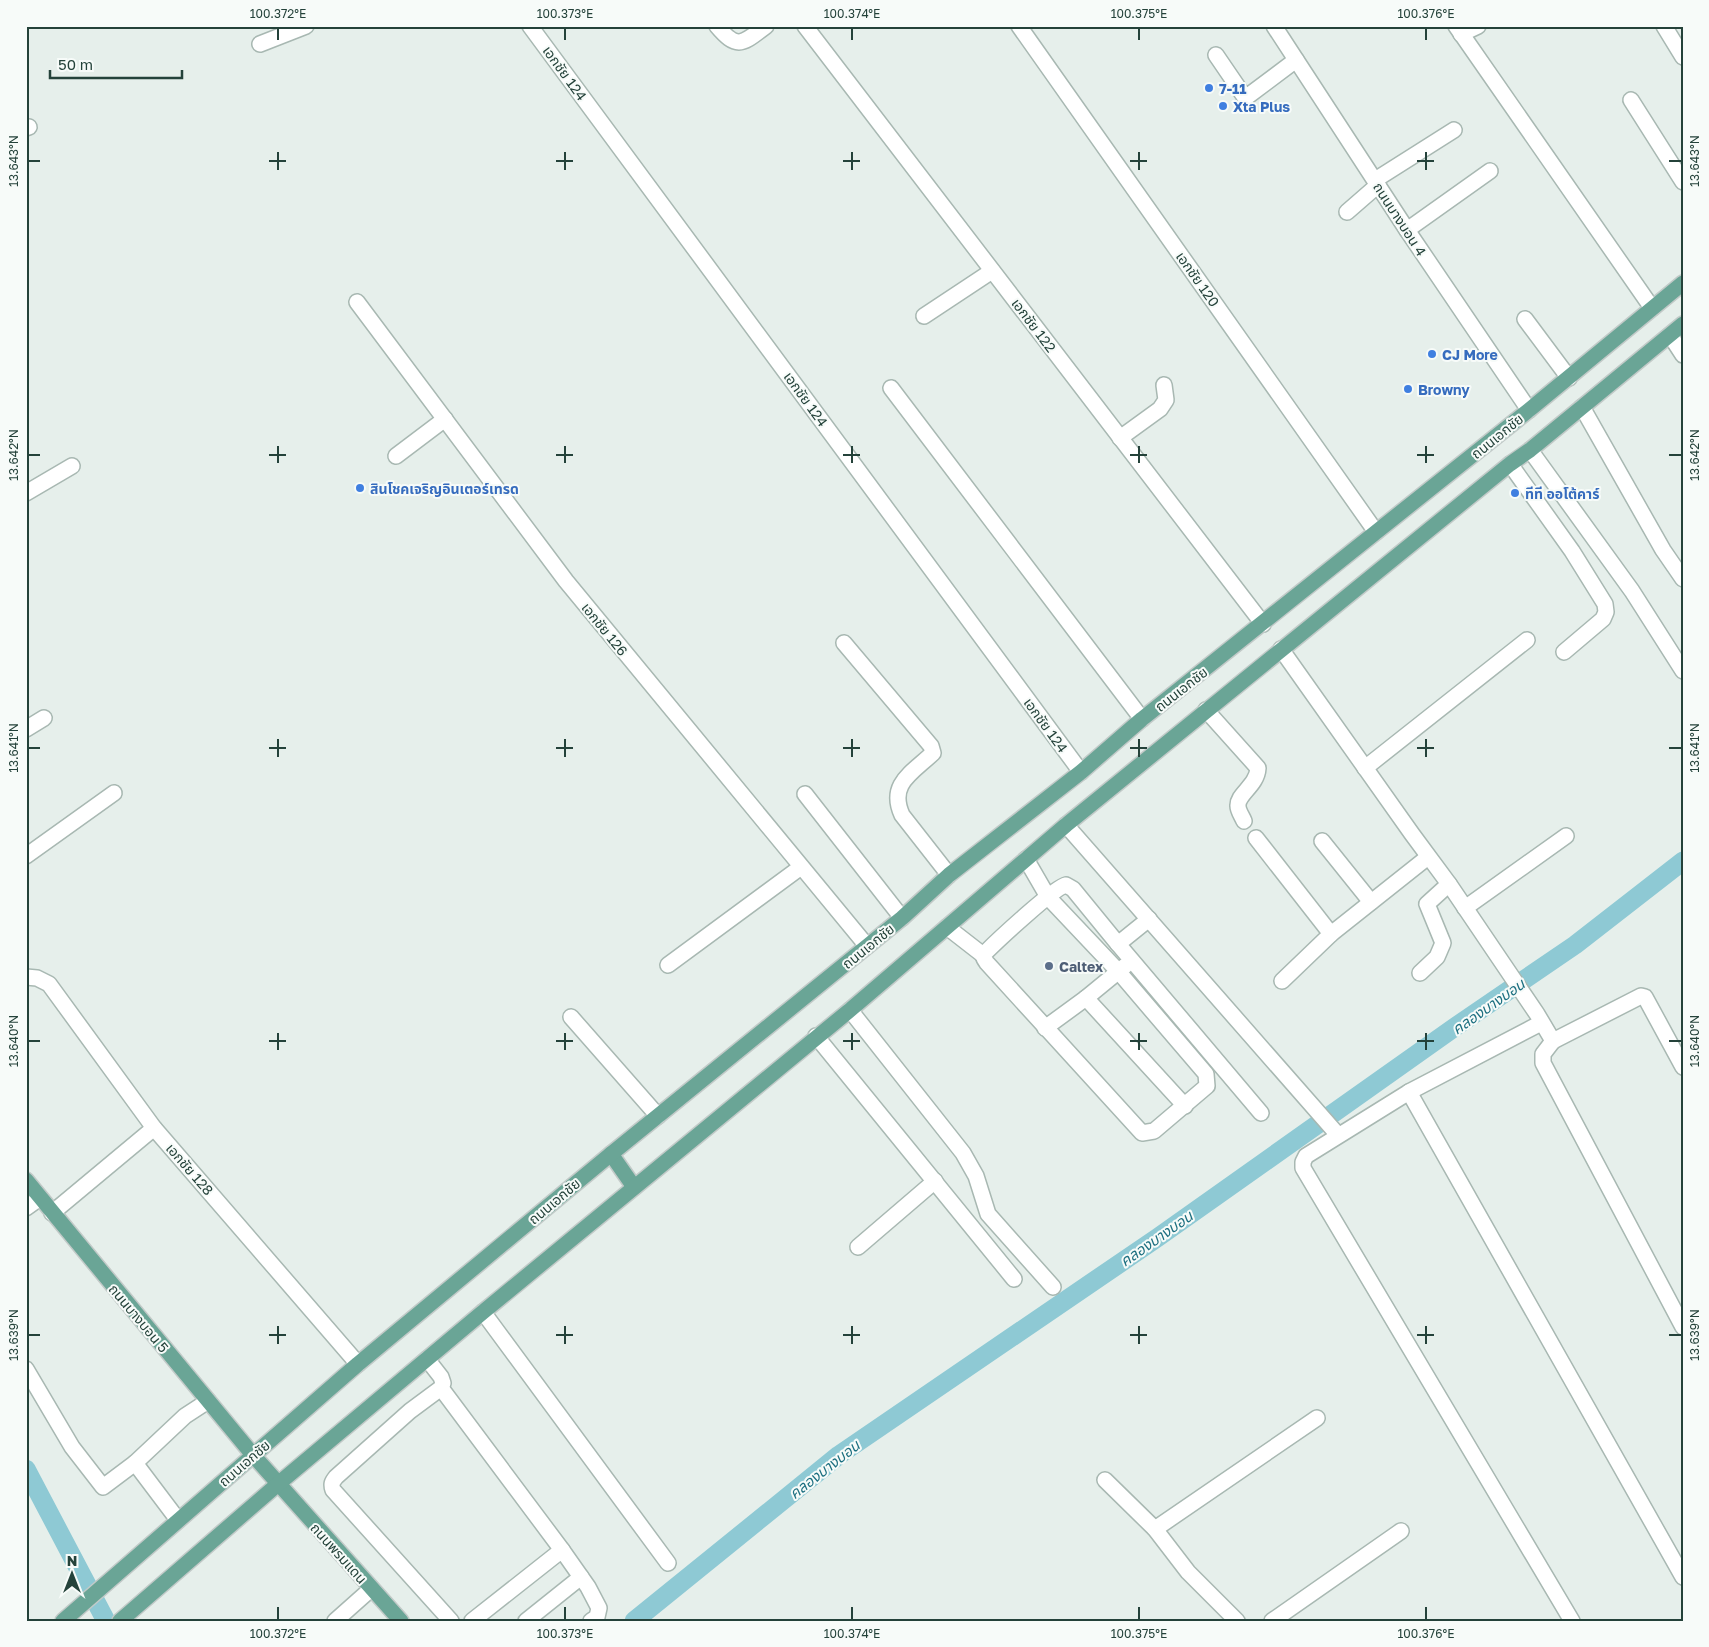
<svg xmlns="http://www.w3.org/2000/svg" width="1709" height="1647" font-family="'Golos Text','Noto Sans Thai',sans-serif">
<style>
.lines{fill:none;stroke-linecap:round;stroke-linejoin:round}
.canal{stroke:#8ec9d4;stroke-width:19}
.minor-casing{stroke:#a8b8b2;stroke-width:18}
.major-casing{stroke:#c2cac8;stroke-width:18}
.minor{stroke:#fff;stroke-width:15}
.major{stroke:#6aa596;stroke-width:15}
.ticks{fill:none;stroke:#24423a;stroke-width:2}
.shop-dot{fill:#3f7fe0;stroke:#f7fbf9;stroke-width:2}
.service-dot{fill:#5c6f8a;stroke:#f7fbf9;stroke-width:2}
.labels{text-anchor:middle;dominant-baseline:central;stroke-width:4;stroke-linejoin:round;paint-order:stroke}
.street-label{font-size:14px;fill:#24423a;stroke:#f7fbf9}
.shop-label{font-size:14px;font-weight:bold;fill:#366cbe;stroke:#f7fbf9;text-anchor:start}
.service-label{font-size:14px;font-weight:bold;fill:#4e5e75;stroke:#f7fbf9;text-anchor:start}
.water-label{font-size:15px;font-style:italic;fill:#1c6f80;stroke:#f7fbf9}
.neatline{fill:none;stroke:#24423a;stroke-width:2}
.ticks-label{font-size:12px;text-anchor:middle;fill:#24423a}
</style>
<rect width="100%" height="100%" fill="#e6efeb"/>
<g class="lines">
<g class="canal">
<path d="M26 1469 106 1621"/>
<path d="M634 1621 839 1455 1157 1238 1455 1027 1575 945 1683 861"/>
</g>
<defs>
<g id="minor">
<path d="M530 26 1081 772"/>
<path d="M717 26C738 51 743 43 766 26"/>
<path d="M805 26 1263 624"/>
<path d="M1019 26 1376 532"/>
<path d="M1274 26 1407 230 1529 410"/>
<path d="M1456 26 1652 308"/>
<path d="M1664 26 1683 57"/>
<path d="M1461 34 1478 26"/>
<path d="M260 44 306 26"/>
<path d="M1216 55 1244 96H1248L1296 60"/>
<path d="M1631 100 1683 182"/>
<path d="M26 128 29 127"/>
<path d="M1375 180 1454 130"/>
<path d="M1347 212 1378 185"/>
<path d="M1407 230 1490 171"/>
<path d="M357 302 566 581 867 946"/>
<path d="M924 316 992 271"/>
<path d="M1525 319 1569 378"/>
<path d="M1670 335 1683 355"/>
<path d="M891 388 1142 719"/>
<path d="M1582 407 1663 550 1683 579"/>
<path d="M1120 438 1160 409 1166 400 1164 385"/>
<path d="M1530 450 1632 591 1683 671"/>
<path d="M396 456 445 419"/>
<path d="M1510 464 1572 551 1605 604 1606 612 1603 619 1564 652"/>
<path d="M26 493 72 466"/>
<path d="M844 643 931 746 933 753C912 773 888 784 902 815L949 875"/>
<path d="M1281 649 1412 834 1449 884 1537 1014 1553 1041 1543 1054V1063L1683 1327"/>
<path d="M1206 710 1258 768C1257 786 1237 794 1238 806 1238 811 1242 816 1244 821"/>
<path d="M26 729 44 718"/>
<path d="M1365 768 1527 640"/>
<path d="M805 794 902 918"/>
<path d="M1066 825 1338 1135"/>
<path d="M1256 838 1331 934"/>
<path d="M1322 841 1371 902"/>
<path d="M26 856 114 793"/>
<path d="M1026 859 1048 897 1118 971 1206 1074 1207 1086 1154 1131 1142 1133 987 963C984 959 982 957 986 952 998 940 1055 887 1066 885L1073 889 1118 944 1149 919"/>
<path d="M1465 908 1566 836"/>
<path d="M947 927 983 955"/>
<path d="M1118 944 1261 1113"/>
<path d="M668 965 801 867"/>
<path d="M1420 973 1437 957 1443 943 1427 904 1449 884"/>
<path d="M26 977 37 978 49 984 154 1128 358 1364"/>
<path d="M1282 981 1331 934 1428 857"/>
<path d="M1086 998 1185 1106"/>
<path d="M850 1010 963 1153 976 1176 988 1214 1053 1287"/>
<path d="M571 1017 658 1116"/>
<path d="M1045 1028 1086 998 1125 966"/>
<path d="M816 1036 1014 1279"/>
<path d="M1553 1041 1641 996 1645 997 1683 1067"/>
<path d="M1409 1092 1541 1023"/>
<path d="M26 1208 40 1198"/>
<path d="M52 1213 154 1128"/>
<path d="M858 1247 935 1181"/>
<path d="M483 1312 668 1563"/>
<path d="M427 1359 441 1377 443 1383 441 1388 410 1411 336 1477C332 1482 331 1484 333 1490L451 1621"/>
<path d="M26 1369 72 1447 103 1487 135 1463 178 1520"/>
<path d="M441 1388 562 1550"/>
<path d="M135 1463 185 1416 208 1401"/>
<path d="M1105 1480 1155 1529 1188 1572 1237 1621"/>
<path d="M1155 1529 1317 1418"/>
<path d="M335 1621 371 1589"/>
<path d="M472 1621 562 1550 588 1587 599 1608 597 1617 591 1621"/>
<path d="M526 1621 581 1577"/>
<path d="M1272 1621 1401 1531"/>
<path d="M1572 1621 1303 1168V1162L1306 1156 1409 1092 1683 1577"/>
</g>
<g id="major">
<path d="M611 1154 634 1187"/>
<path d="M26 1180 253 1455 401 1621"/>
<path d="M63 1621 358 1364 611 1154 902 918 949 875 1081 772 1142 719 1529 410 1683 283"/>
<path d="M120 1621 278 1484 483 1312 850 1010 1066 825 1510 464 1530 450 1683 324"/>
</g>
</defs>
<use href="#minor" class="minor-casing"/>
<use href="#major" class="major-casing"/>
<use href="#minor" class="minor"/>
<use href="#major" class="major"/>
</g>
<path class="ticks" d="M278 28V40M565 28V40M852 28V40M1139 28V40M1426 28V40M278 152V170M565 152V170M852 152V170M1139 152V170M1426 152V170M28 161H40M269 161H286M556 161H573M843 161H860M1130 161H1147M1417 161H1434M1669 161H1682M278 446V463M565 446V463M852 446V463M1139 446V463M1426 446V463M28 455H40M269 455H286M556 455H573M843 455H860M1130 455H1147M1417 455H1434M1669 455H1682M278 739V757M565 739V757M852 739V757M1139 739V757M1426 739V757M28 748H40M269 748H286M556 748H573M843 748H860M1130 748H1147M1417 748H1434M1669 748H1682M278 1033V1050M565 1033V1050M852 1033V1050M1139 1033V1050M1426 1033V1050M28 1041H40M269 1041H286M556 1041H573M843 1041H860M1130 1041H1147M1417 1041H1434M1669 1041H1682M278 1326V1344M565 1326V1344M852 1326V1344M1139 1326V1344M1426 1326V1344M28 1335H40M269 1335H286M556 1335H573M843 1335H860M1130 1335H1147M1417 1335H1434M1669 1335H1682M278 1607V1620M565 1607V1620M852 1607V1620M1139 1607V1620M1426 1607V1620"/>
<g class="shop-dot">
<circle cx="1209" cy="88" r="5"/>
<circle cx="1223" cy="106" r="5"/>
<circle cx="1432" cy="354" r="5"/>
<circle cx="1408" cy="389" r="5"/>
<circle cx="360" cy="488" r="5"/>
<circle cx="1515" cy="493" r="5"/>
</g>
<circle class="service-dot" cx="1049" cy="966" r="5"/>
<g class="labels">
<g class="street-label">
<text transform="translate(565 73) rotate(54)">เอกชัย 124</text>
<text transform="translate(1400 219) rotate(57)">ถนนบางบอน 4</text>
<text transform="translate(1198 279) rotate(55)">เอกชัย 120</text>
<text transform="translate(1034 325) rotate(53)">เอกชัย 122</text>
<text transform="translate(806 399) rotate(54)">เอกชัย 124</text>
<text transform="translate(1497 436) rotate(-39)">ถนนเอกชัย</text>
<text transform="translate(605 629) rotate(51)">เอกชัย 126</text>
<text transform="translate(1181 689) rotate(-38)">ถนนเอกชัย</text>
<text transform="translate(1046 725) rotate(54)">เอกชัย 124</text>
<text transform="translate(868 946) rotate(-39)">ถนนเอกชัย</text>
<text transform="translate(190 1169) rotate(49)">เอกชัย 128</text>
<text transform="translate(554 1201) rotate(-40)">ถนนเอกชัย</text>
<text transform="translate(139 1318) rotate(50)">ถนนบางบอน 5</text>
<text transform="translate(244 1463) rotate(-41)">ถนนเอกชัย</text>
<text transform="translate(339 1553) rotate(48)">ถนนพรมแดน</text>
</g>
<g class="shop-label">
<text x="1219" y="88">7-11</text>
<text x="1233" y="106">Xta Plus</text>
<text x="1442" y="354">CJ More</text>
<text x="1418" y="389">Browny</text>
<text x="370" y="488">สินโชคเจริญอินเตอร์เทรด</text>
<text x="1525" y="493">ทีที ออโต้คาร์</text>
</g>
<g class="service-label">
<text x="1059" y="966">Caltex</text>
</g>
<g class="water-label">
<text transform="translate(1488 1006) rotate(-35)">คลองบางบอน</text>
<text transform="translate(1156 1238) rotate(-35)">คลองบางบอน</text>
<text transform="translate(824 1469) rotate(-38)">คลองบางบอน</text>
</g>
</g>
<rect width="1709" height="1647" fill="none" stroke="#f7fbf9" stroke-width="55"/>
<g transform="translate(72 1574)" stroke="#f7fbf9" stroke-width="4" paint-order="stroke">
<path d="M0-4L9 19L0 12L-9 19Z" fill="#24423a"/>
<text y="-8" font-size="14" font-weight="bold" text-anchor="middle" fill="#24423a">N</text>
</g>
<path d="M50 70v8h132v-8" fill="none" stroke="#24423a" stroke-width="2.5"/>
<text x="58" y="70" font-size="15" fill="#24423a" stroke="#f7fbf9" stroke-width="4" paint-order="stroke">50 m</text>
<rect x="28" y="28" width="1654" height="1592" class="neatline"/>
<g class="ticks-label">
<text x="278" y="18">100.372°E</text>
<text x="565" y="18">100.373°E</text>
<text x="852" y="18">100.374°E</text>
<text x="1139" y="18">100.375°E</text>
<text x="1426" y="18">100.376°E</text>
<text transform="translate(14 161) rotate(-90)" y="4">13.643°N</text>
<text transform="translate(1695 161) rotate(-90)" y="4">13.643°N</text>
<text transform="translate(14 455) rotate(-90)" y="4">13.642°N</text>
<text transform="translate(1695 455) rotate(-90)" y="4">13.642°N</text>
<text transform="translate(14 748) rotate(-90)" y="4">13.641°N</text>
<text transform="translate(1695 748) rotate(-90)" y="4">13.641°N</text>
<text transform="translate(14 1041) rotate(-90)" y="4">13.640°N</text>
<text transform="translate(1695 1041) rotate(-90)" y="4">13.640°N</text>
<text transform="translate(14 1335) rotate(-90)" y="4">13.639°N</text>
<text transform="translate(1695 1335) rotate(-90)" y="4">13.639°N</text>
<text x="278" y="1638">100.372°E</text>
<text x="565" y="1638">100.373°E</text>
<text x="852" y="1638">100.374°E</text>
<text x="1139" y="1638">100.375°E</text>
<text x="1426" y="1638">100.376°E</text>
</g>
</svg>
